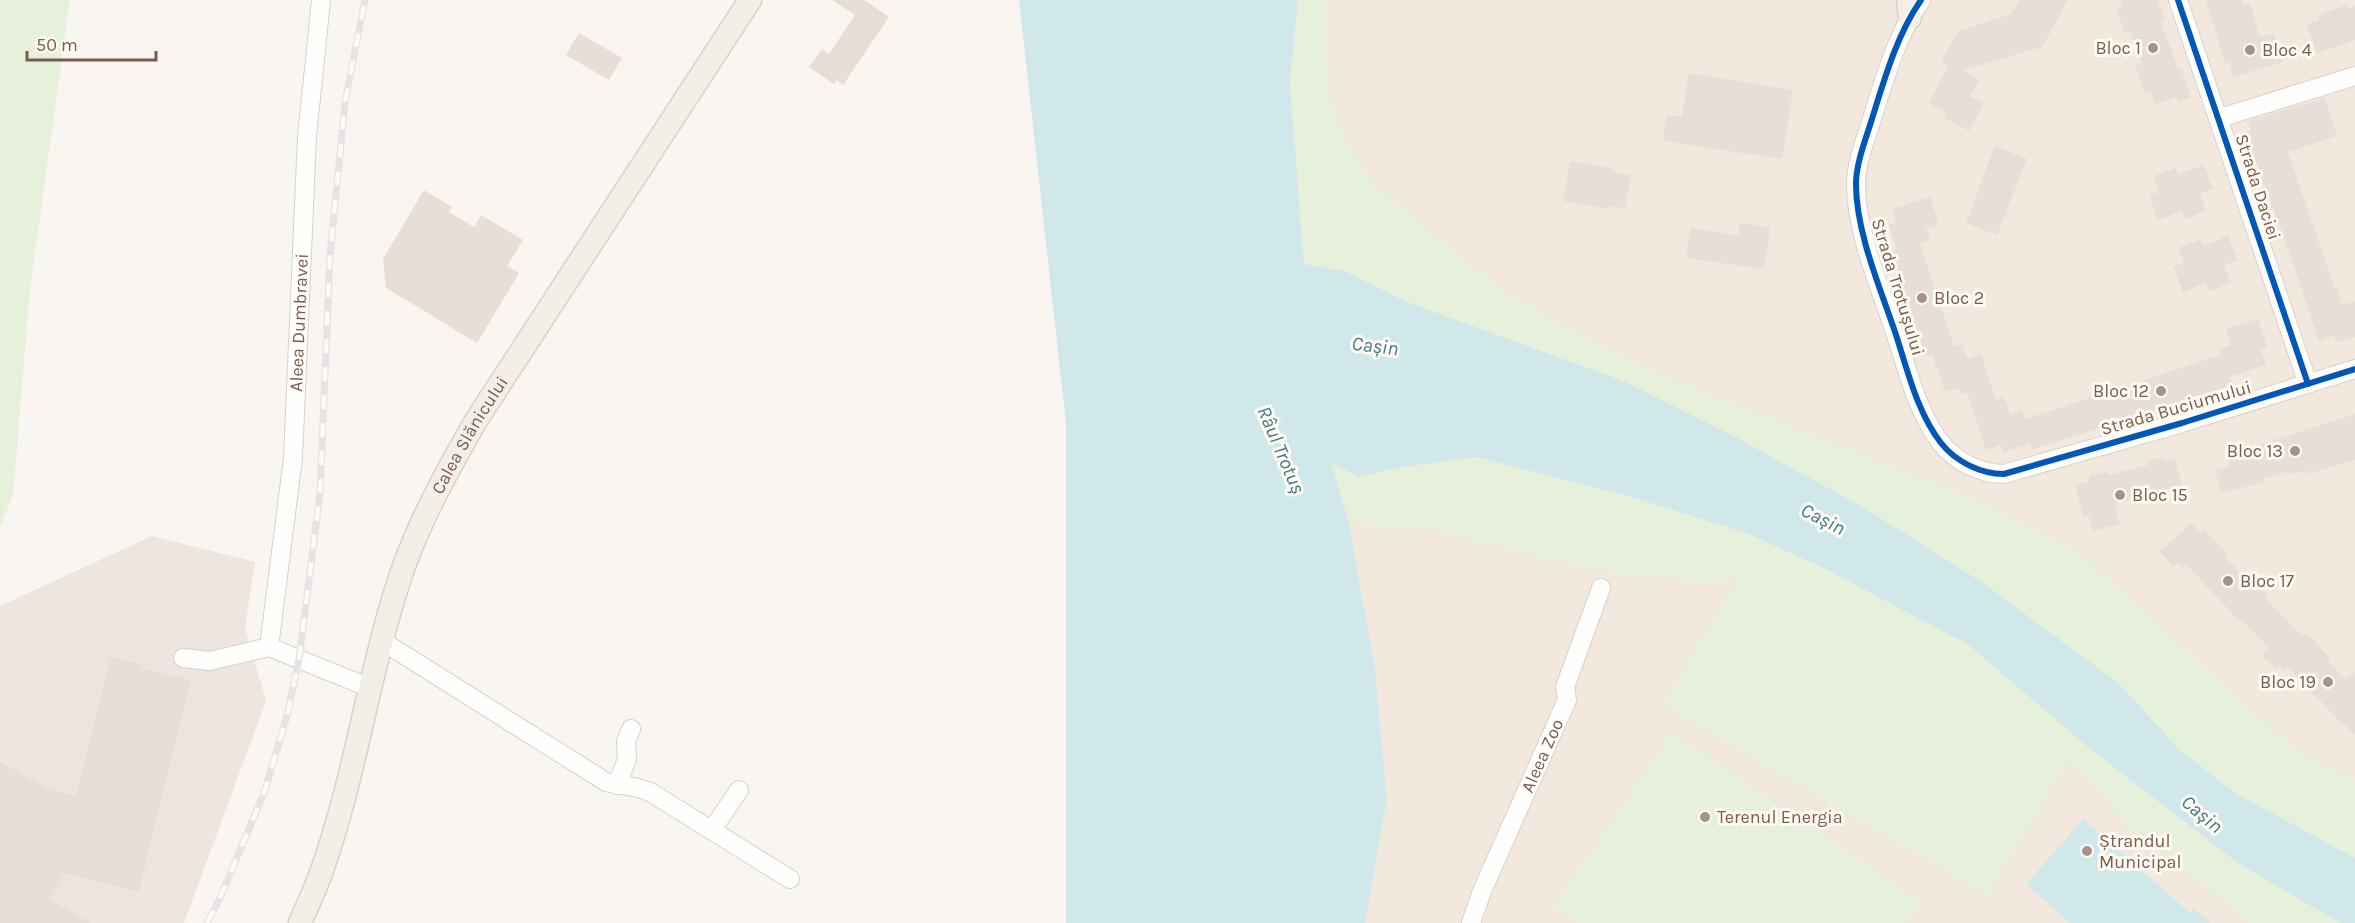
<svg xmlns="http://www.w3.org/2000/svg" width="2355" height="923" font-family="Karla,sans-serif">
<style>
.residential{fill:#f2e8de}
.industrial{fill:#ede5e0}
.green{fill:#e7f0db}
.water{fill:#d0e8ea}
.building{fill:#e6ded7}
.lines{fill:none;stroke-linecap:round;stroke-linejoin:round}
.minor-casing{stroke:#d7d1cb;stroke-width:20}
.major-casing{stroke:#dad1cc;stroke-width:25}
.minor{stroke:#fefefd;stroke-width:18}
.major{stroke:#f3eee8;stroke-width:22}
.rail-casing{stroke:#e6e3e7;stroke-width:7}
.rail{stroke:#fffaf3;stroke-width:4.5;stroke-dasharray:14;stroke-linecap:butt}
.cycleway-casing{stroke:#fffaf3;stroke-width:10}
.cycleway{stroke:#0057b8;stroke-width:6}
.poi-dot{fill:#a69286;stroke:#fffaf3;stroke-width:2}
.labels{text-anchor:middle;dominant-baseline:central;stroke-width:6;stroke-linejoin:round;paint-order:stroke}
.poi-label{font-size:18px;fill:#7a5c4d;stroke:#fffaf3;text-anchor:start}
.street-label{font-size:18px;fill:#7a5c4d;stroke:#fffaf3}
.water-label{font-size:20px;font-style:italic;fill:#437c86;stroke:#fffaf3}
</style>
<rect width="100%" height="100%" fill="#f9f5f0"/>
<path class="residential" d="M1298 0H2355V923H1365L1387 800 1375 668 1349 523 1315 407Z"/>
<path class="industrial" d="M152 536 255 562 245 628 266 701 184 923H0V606Z"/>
<g class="green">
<path d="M0 0H70L30 289 13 494 0 528Z"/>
<path d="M1298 0H1325L1327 84 1341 135 1375 186 1508 295 1649 370 1989 505 2077 551 2297 751 2355 780V858L2235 793 2180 750 2118 683 1983 583 1866 509 1739 439 1626 382 1407 302 1344 271 1304 264 1290 82Z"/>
<path d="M1477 457 1632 497 1749 534 1826 569 1969 645 2088 747 2238 863 2342 923H2252L2125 824 2097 786 2067 762 1987 896 1663 705 1739 576 1711 584 1594 570 1437 531 1349 523 1331 461 1359 477 1402 467Z"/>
<path d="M1672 732 1921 901 1906 923H1576L1553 907Z"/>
</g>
<g class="water">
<path d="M1019 0H1298L1290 82 1304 264 1344 271 1407 302 1626 382 1739 439 1866 509 1983 583 2118 683 2180 750 2235 793 2355 858V923H2342L2323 913 2238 863 2088 747 1969 645 1826 569 1749 534 1632 497 1477 457 1402 467 1359 477 1331 462 1349 523 1375 668 1387 800 1365 923H1066V424Z"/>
<path d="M2083 819 2190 913 2194 909 2211 923H2070L2026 884Z"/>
</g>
<g class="building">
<path d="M832 0H864L889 17 843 85 837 80 834 84 809 67 822 49 829 54 855 15Z"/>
<path d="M2020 0H2068L2042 47 1963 70 1979 81 1969 96 1984 103 1969 131 1944 117 1947 113 1929 103 1948 66 1941 62 1958 31 2011 14Z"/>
<path d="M2120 0H2158L2165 20 2161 22 2178 70 2181 69 2191 97 2178 102 2176 97 2155 104 2150 91 2145 92 2135 65 2142 63 2130 31 2125 33 2116 9 2122 6Z"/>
<path d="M2206 0H2242L2243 5 2250 3 2260 37 2274 33 2283 62 2233 77 2229 62 2225 63Z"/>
<path d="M2346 5 2347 9 2355 6V40L2317 53 2307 24 2319 20 2317 15Z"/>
<path d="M579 33 622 58 609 80 566 55Z"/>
<path d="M1689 73 1793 90 1782 159 1663 141 1667 115 1682 117Z"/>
<path d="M2325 98 2337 136 2288 152 2335 289 2337 288 2342 305 2355 301V337L2336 343 2334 336 2319 341 2297 275 2245 132 2251 130 2248 121Z"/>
<path d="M1995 146 2027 159 1997 235 1966 223Z"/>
<path d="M1570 161 1615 169 1614 172 1631 175 1625 208 1609 206 1608 209 1563 201Z"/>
<path d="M2204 165 2213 189 2200 194 2206 211 2185 219 2182 211 2158 220 2149 195 2159 192 2154 176 2176 168 2178 174Z"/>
<path d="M424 190 452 207 449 212 474 227 481 215 523 240 507 266 519 273 477 343 386 288 383 259Z"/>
<path d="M1930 197 1939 225 1926 229 1930 240 1920 243 1954 346 1962 344 1967 359 1981 354 1996 400 2004 397 2010 414 2022 410 2025 419 2221 355 2219 349 2231 345 2226 329 2258 319 2267 348 2261 350 2266 365 2229 377 2232 385 2031 450 2030 444 2003 452 2001 445 1986 450 1967 392 1961 394 1959 388 1945 392 1932 354 1925 356 1890 252 1897 250 1889 225 1896 222 1892 209Z"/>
<path d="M1740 223 1770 227 1764 269 1686 258 1691 228 1738 235Z"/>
<path d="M2228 236 2238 260 2224 265 2231 283 2209 291 2206 283 2183 292 2173 267 2184 263 2178 248 2200 240 2203 246Z"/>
<path d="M2355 414V460L2308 474 2307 470 2291 475 2290 471 2263 479 2264 482 2221 493 2215 470 2230 466 2226 455Z"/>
<path d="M2163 457 2164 461 2175 458 2182 486 2168 490 2169 494 2142 501 2141 497 2115 504 2120 524 2092 531 2089 516 2083 517 2075 484 2090 481 2089 476 2107 472 2108 475 2148 465 2147 461Z"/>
<path d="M2191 523 2200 533 2204 529 2228 555 2225 557 2244 577 2247 574 2269 597 2266 599 2292 626 2303 636 2306 632 2330 658 2327 660 2346 680 2355 671V735L2344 724 2343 725 2288 667 2284 671 2279 666 2276 669 2262 655 2269 648 2242 620 2240 622 2186 564 2182 568 2177 563 2173 566 2160 552Z"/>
<path d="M110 657 142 664 141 668 191 680 139 892 65 873 50 900 91 923H0V762L46 788 76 796Z"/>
</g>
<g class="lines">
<defs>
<g id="minor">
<path d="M1921 0C1896 36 1884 81 1871 122 1865 141 1856 164 1856 184 1856 231 1879 285 1894 329 1907 367 1916 411 1941 443 1956 462 1981 474 2004 474L2182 423 2355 369"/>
<path d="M2178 0 2308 384"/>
<path d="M2220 118 2355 76"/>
<path d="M382 641 606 782C622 786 634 785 650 792L790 879"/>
<path id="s1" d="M269 647 293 458 307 137 321 0"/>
<path d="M183 658 210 661 269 647 370 688"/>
<path d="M617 785 627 759 626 741 631 729"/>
<path d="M712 830 739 790"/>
<path id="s2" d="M1471 923 1482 891 1567 700 1565 687 1601 588"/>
</g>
<g id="major">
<path d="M1908 0 1910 18"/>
<path id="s3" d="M300 923C307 906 315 890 321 873 357 773 369 666 404 566 423 514 450 466 477 419L750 0"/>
</g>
</defs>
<use href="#minor" class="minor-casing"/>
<use href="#major" class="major-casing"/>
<use href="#minor" class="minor"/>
<use href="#major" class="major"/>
<defs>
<path id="rail" d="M207 923 220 898 264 793 287 716 299 659 320 493 330 256 345 102 365 0"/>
</defs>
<use href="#rail" class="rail-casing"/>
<use href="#rail" class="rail"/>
<defs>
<g id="cycleway">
<path d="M1921 0C1896 36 1884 81 1871 122 1865 141 1856 164 1856 184 1856 231 1879 285 1894 329 1907 367 1916 411 1941 443 1956 462 1981 474 2004 474L2182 423 2355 369"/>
<path d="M2178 0 2308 384"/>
</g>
</defs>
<use href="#cycleway" class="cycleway-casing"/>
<use href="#cycleway" class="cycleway"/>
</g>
<g class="poi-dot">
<circle cx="2153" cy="48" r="6"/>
<circle cx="2250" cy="50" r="6"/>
<circle cx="1922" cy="298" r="6"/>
<circle cx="2161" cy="391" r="6"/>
<circle cx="2295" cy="451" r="6"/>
<circle cx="2120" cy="495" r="6"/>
<circle cx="2228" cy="581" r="6"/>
<circle cx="2328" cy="682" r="6"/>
<circle cx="1705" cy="817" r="6"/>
<circle cx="2087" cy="851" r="6"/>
</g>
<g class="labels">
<g class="poi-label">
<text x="2141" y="48" text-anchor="end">Bloc 1</text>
<text x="2262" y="50">Bloc 4</text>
<text x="1934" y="298">Bloc 2</text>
<text x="2149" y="391" text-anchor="end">Bloc 12</text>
<text x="2283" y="451" text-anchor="end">Bloc 13</text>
<text x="2132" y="495">Bloc 15</text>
<text x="2240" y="581">Bloc 17</text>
<text x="2316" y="682" text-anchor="end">Bloc 19</text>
<text x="1717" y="817">Terenul Energia</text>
<text x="2099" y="841">Ștrandul<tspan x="2099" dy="21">Municipal</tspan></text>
</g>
<g class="street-label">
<text transform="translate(2258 187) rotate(72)">Strada Daciei</text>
<text transform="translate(1898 287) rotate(73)">Strada Trotușului</text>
<text stroke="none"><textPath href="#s1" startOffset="326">Aleea Dumbravei</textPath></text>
<text transform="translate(2176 408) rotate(-16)">Strada Buciumului</text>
<text stroke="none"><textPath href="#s3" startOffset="519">Calea Slănicului</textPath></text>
<text stroke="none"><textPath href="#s2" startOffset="182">Aleea Zoo</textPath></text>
</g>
<g class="water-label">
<text transform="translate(1375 346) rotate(7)">Cașin</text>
<text transform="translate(1281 450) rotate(67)">Râul Trotuș</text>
<text transform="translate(1823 519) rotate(27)">Cașin</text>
<text transform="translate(2202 814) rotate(40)">Cașin</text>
</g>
</g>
<path d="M27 51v9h129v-9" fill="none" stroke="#7a5c4d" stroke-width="3"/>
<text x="36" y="51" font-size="18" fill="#7a5c4d" stroke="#fffaf3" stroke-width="4.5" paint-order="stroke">50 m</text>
</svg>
